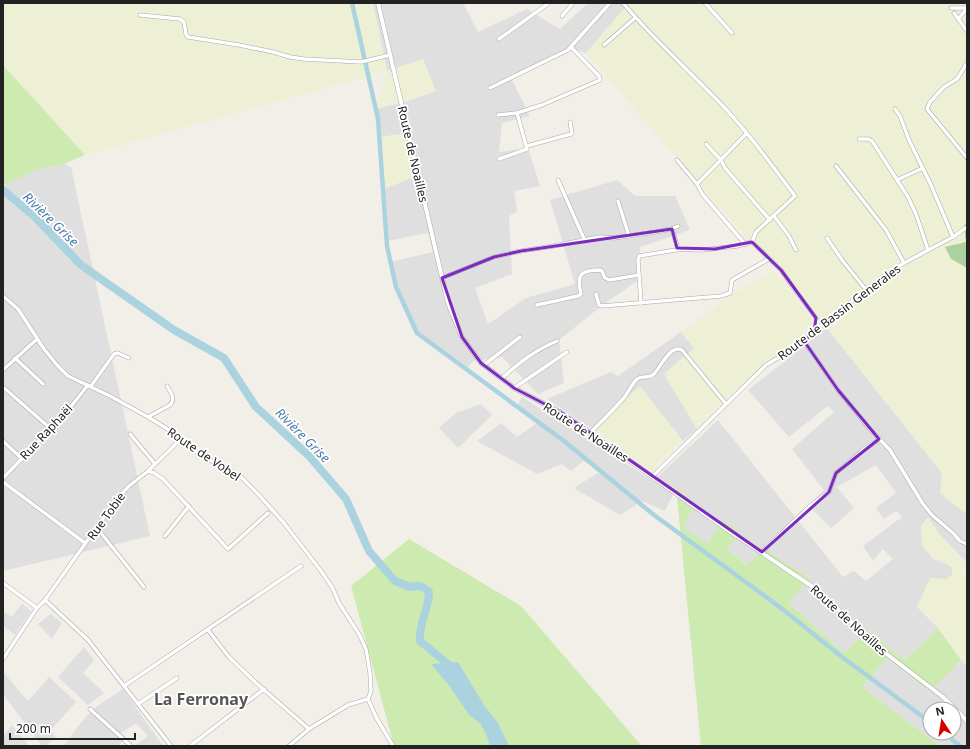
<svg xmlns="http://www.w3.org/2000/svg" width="970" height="749" font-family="'Noto Sans',sans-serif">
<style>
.residential{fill:#e0dfdf;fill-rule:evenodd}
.farmland{fill:#eef0d5}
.grass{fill:#cdebb0}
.forest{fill:#add19e}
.water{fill:#aad3df}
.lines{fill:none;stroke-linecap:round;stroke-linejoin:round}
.canal{stroke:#aad3df;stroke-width:4.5}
.river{stroke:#aad3df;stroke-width:8}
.minor-casing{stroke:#a9a9a9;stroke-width:4.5}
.tertiary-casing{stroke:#a9a9a9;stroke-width:5}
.minor{stroke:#fff;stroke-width:3.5}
.tertiary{stroke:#fff;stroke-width:4}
.marked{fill:none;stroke:#7b2cbf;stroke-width:3;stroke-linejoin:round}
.labels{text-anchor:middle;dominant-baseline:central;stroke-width:3.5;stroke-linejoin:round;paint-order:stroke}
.street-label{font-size:12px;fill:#222;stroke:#fff}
.water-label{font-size:13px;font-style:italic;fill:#4a7aab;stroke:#fff}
.district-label{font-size:16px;font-weight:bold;fill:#555;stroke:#fff}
</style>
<rect width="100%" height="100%" fill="#f2efe9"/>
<g class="residential">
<path d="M373 3H463L478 32 527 9 560 29 588 3H626L627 5 586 53 570 48 512 80 530 116 502 123 499 152 528 148 540 186 514 191 517 211 509 216 512 274 475 288 488 324 526 298 575 284 550 200 617 180 635 196H675L690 230 640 247V279L604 304 559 340 564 383 538 394 502 357 473 361 468 368 417 333 396 287 390 262 433 252 428 233 387 241 385 188 420 175 411 133 379 137 375 109 404 102 436 91 387 71Z"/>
<path d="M64 164 71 167 150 536 3 571V195H6L5 185 16 179 36 170Z"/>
<path d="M827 328 942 473 962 511 967 513V563L940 535 928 517 932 558 951 566 953 574 918 607 938 628 905 660 867 630 844 653 789 603 810 578 748 565 727 549 723 520 708 544 684 528 695 503 676 488 665 511 642 501 620 515 574 488 601 471 586 459 571 471 562 464 537 474 477 441 501 423 517 437 540 421 517 406 522 397 653 481 718 420 843 577 854 571 866 581 893 559 883 549 873 561 863 546 902 517 896 511 884 519 876 508 896 493 876 465 837 487 854 508 831 528 808 505 824 490 792 449 834 412 828 406 789 437 748 390Z"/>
<path d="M681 332 694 348 664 374 697 429 683 441 640 387 592 429 547 399 611 372 618 376Z"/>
<path d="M481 404 492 415 458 448 439 428 456 413Z"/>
<path d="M22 604 31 611 15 635 3 626V611L12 617Z"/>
<path d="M51 614 62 623 52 639 38 624Z"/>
<path d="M84 647 94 660 83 673 104 693 88 705 58 677Z"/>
<path d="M887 658 930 692 961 660 967 666V746H940L862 687ZM930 709H954V733H930Z"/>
<path d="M3 672 28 701 49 677 76 702 51 730 56 738 45 746H42L3 694Z"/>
<path d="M123 689 163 746H135L148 736 136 723 121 733 126 738 118 746H64L79 725 93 709Z"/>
<path d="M12 725 29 746H3V737Z"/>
</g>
<g class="farmland">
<path d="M3 3H373L387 71 423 59 436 91 404 102 375 109 387 71 85 155 3 65Z"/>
<path d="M626 3H967V223L964 225 966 242 946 247 951 259 967 268V297L965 302 967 303V513L962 511 940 493 942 473 827 328 821 323 782 268 751 238 748 240 586 53 627 5Z"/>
<path d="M411 133 421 175 385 188 379 137Z"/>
<path d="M773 270 814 321 790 347 726 398 697 429 664 374 694 348 681 332 733 294Z"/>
<path d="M640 386 683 441 652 471 592 429Z"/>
<path d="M928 517 940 535 967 563V567L960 572 967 577V666L961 660 938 628 917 607 930 578 947 579 953 574 951 566 932 558 922 545 921 526Z"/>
</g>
<g class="grass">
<path d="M3 65 85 155 64 164 36 170 5 185 3 184Z"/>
<path d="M676 488 695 503 684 528 708 543 723 520 740 533 727 549 747 565 764 548 810 579 789 603 844 653 867 630 905 660 938 628 961 660 930 692 887 658 862 687 940 746H701Z"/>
<path d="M409 539 521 606 642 746H394L351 586Z"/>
</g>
<path class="forest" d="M967 223V268L951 259 945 247 966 242 964 225Z"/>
<path class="water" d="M458 662 484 705 498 723 509 746H490L486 734 480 723 469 715 451 688 431 664Z"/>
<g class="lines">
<g class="canal">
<path d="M352 3 378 119 387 246 396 287 417 333 564 441 654 515 781 608 842 657 930 722"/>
<path d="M944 733 960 746"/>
</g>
<path class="river" d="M3 190 35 217 81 265 174 330 224 358 256 407 309 456 346 499 369 551 395 581 410 587 417 586 423 587 429 592C429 610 419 620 420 641L455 670"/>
<defs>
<g id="minor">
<path d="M623 3C654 40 690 71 723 106 749 134 772 165 795 196L756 232 752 242 781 270 795 290 816 318 818 324 814 332"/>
<path d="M705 3 732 33"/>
<path d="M951 8H967"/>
<path d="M954 13 967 31"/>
<path d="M140 15 180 19 184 22 186 34 188 37 239 45 273 52 290 57 304 59 361 62 390 55"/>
<path d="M562 16 573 3"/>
<path d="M958 19 967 9"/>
<path d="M499 39 549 3"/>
<path d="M604 45 635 18"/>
<path d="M967 63 957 79 944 87 930 102 927 109 967 158"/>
<path d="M490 88 568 50 610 3"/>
<path d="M895 109 900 116 909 140 931 185 953 237"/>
<path d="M498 115 517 113 542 105 600 80 599 76 571 47"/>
<path d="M859 139H868L872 141 908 197 916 214 928 250"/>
<path d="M706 144 721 160 725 168 770 220"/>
<path d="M527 146 571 134 572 133 570 122"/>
<path d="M499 159 527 149 517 113"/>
<path d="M677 160 697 184 703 195 745 244"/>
<path d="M836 166 886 230 904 263"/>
<path d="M558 180 585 241"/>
<path d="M897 180 923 168"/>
<path d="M697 184 746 134"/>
<path d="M618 201 629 236"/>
<path d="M774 216 789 236 796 250"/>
<path d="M672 229 678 249"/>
<path d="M827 238 842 260 867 291"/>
<path d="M442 278 494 257 521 251 554 246 599 237 614 238 655 232 672 229 678 226"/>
<path d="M596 294 599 305 602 306 721 296 730 293 732 280 769 259"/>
<path d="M3 296 18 309 44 349 57 365 68 376 110 396 148 417 166 428 180 440 208 459 241 477 258 494 284 523 321 571 332 587 339 603 359 634 366 649 370 673 371 691 368 699"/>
<path d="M641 303 638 260 639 256 682 249 702 250 737 246 752 242"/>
<path d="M537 305 578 296 581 294C576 274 581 270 600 270L602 271 605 278 609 280 639 275"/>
<path d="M804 341 838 390 869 428 890 450 923 504 932 515 953 533 960 541 967 544"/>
<path d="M15 358 43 384"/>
<path d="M484 365 520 337"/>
<path d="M3 370 37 339"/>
<path d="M502 378C519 363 535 350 557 341"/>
<path d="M91 386 114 354 118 353 129 358"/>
<path d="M3 387 50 428"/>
<path d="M514 388 567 352"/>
<path d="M148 417 170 405C176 398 171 393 167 386"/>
<path d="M590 433C601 422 612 411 623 399 628 393 631 385 637 379 642 375 649 379 654 374 660 368 670 344 682 350L726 404"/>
<path d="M130 434 155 464"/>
<path d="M3 441 22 459"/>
<path d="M148 471 180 440"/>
<path d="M653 476 766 365 798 346 830 318 886 275 904 263 953 237 967 227"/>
<path d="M3 478 65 414 88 385"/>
<path d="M3 482 85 543"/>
<path d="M97 528 144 587"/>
<path d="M165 536 189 506"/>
<path d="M762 552 810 506 829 492 836 473 862 451 879 439"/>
<path d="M3 583 37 608"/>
<path d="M45 600 88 640 171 746"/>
<path d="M208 630 229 657 255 682 309 729"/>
<path d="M3 659 37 608 45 600 117 499 129 486 148 471 154 473 163 479 228 549 268 513"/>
<path d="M124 686 301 566"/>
<path d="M368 699 376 717 393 746"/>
<path d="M138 704 177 678"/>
<path d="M90 709 131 746"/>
<path d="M190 746 264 689"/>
<path d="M289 746 309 729 348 705 368 699"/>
</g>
<path id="tertiary" d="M378 3 448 303 462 337 481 363 514 388 562 413 725 528 816 589 884 652 943 697 967 721"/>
</defs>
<use href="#minor" class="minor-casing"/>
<use href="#tertiary" class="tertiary-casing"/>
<use href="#minor" class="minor"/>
<use href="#tertiary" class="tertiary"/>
</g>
<path class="marked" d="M672 229 677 248 715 249 752 242 781 270 816 318 814 332 804 341 838 390 879 439 836 473 829 492 762 552 562 413 514 388 481 363 462 337 442 278 494 257 521 251Z"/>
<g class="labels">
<g class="street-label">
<text transform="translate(413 154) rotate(77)">Route de Noailles</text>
<text transform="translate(839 312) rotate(-37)">Route de Bassin Generales</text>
<text transform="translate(46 432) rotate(-47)">Rue Raphaël</text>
<text transform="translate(586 432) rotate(33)">Route de Noailles</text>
<text transform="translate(204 454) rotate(34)">Route de Vobel</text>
<text transform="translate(106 516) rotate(-54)">Rue Tobie</text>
<text transform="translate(849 620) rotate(42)">Route de Noailles</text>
</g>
<g class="water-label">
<text transform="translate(51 219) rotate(44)">Rivière Grise</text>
<text transform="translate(303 435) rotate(45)">Rivière Grise</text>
</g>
<g class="district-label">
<text x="201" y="699">La Ferronay</text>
</g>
</g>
<rect width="970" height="749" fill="none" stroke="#222222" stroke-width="8"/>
<g transform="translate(942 721) rotate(348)"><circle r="19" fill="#ffffff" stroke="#a7a7a7"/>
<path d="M0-3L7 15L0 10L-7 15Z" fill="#d40000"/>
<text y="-6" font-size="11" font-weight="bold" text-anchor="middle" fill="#222222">N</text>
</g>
<path d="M10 733v6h125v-6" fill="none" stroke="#222222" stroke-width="2"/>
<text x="16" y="733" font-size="12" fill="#222222" stroke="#ffffff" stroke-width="3" paint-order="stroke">200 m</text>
</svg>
